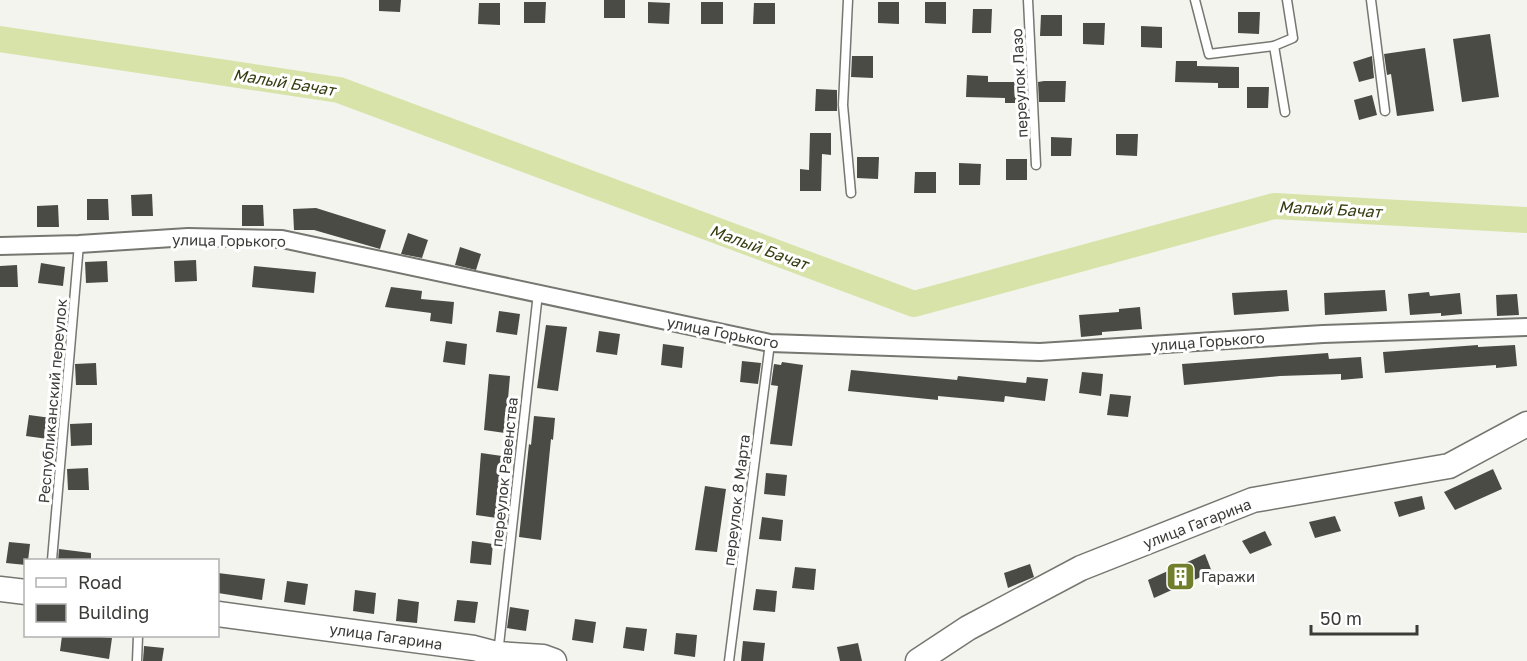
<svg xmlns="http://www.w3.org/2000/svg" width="1527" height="661" font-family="'Golos Text',sans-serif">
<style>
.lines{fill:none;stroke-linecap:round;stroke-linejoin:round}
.river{stroke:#d7e3a8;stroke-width:26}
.building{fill:#4a4b45}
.lane-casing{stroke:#757770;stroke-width:11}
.street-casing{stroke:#757770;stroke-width:20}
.secondary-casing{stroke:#757770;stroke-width:27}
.lane{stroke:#fff;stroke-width:8}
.street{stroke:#fff;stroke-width:16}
.secondary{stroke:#fff;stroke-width:24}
.labels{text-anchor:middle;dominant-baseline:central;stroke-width:6;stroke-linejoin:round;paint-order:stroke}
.street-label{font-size:15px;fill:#3b3c39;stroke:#fff}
.poi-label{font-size:15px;fill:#3b3c39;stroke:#fff;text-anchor:start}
.water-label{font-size:16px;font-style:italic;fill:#363d11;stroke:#fff}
</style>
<rect width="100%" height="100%" fill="#f2f4ed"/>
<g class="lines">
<path class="river" d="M0 39 339 90 914 304 1274 206 1527 220"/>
</g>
<g class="building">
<path d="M379 0H401L400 12 379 11Z"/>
<rect x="604" y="0" width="21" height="18"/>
<path d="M524 2H546L545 23H524Z"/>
<path d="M648 2 670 3 669 24 648 23Z"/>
<rect x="701" y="2" width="22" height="22"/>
<path d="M878 2H899V24L878 23Z"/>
<path d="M925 2H946V24L925 23Z"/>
<path d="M479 3H500V25L478 24Z"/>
<path d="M754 3H775V24H753Z"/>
<path d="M973 9H992L991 33H972Z"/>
<path d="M1238 12H1260L1259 34 1238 33Z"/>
<path d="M1041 15H1062V36H1040Z"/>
<path d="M1083 23H1105L1104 45 1083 44Z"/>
<path d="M1141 26 1162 27V48L1141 47Z"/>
<path d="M1490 34 1499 97 1462 102 1453 39Z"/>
<path d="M1425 48 1434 111 1397 116 1391 74 1387 75 1384 54Z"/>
<path d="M852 56H873V78L851 77Z"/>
<path d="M1372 56 1374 78 1359 82 1353 62Z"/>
<path d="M1176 61H1197V66L1239 67V88H1218V83L1175 82Z"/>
<path d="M967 75 988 76V82H1026V103H1005V98L966 97Z"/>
<path d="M1044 81H1066L1065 102H1039L1038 82Z"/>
<path d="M1247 87H1269L1268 108H1247Z"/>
<path d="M816 89 837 90V111H815Z"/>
<path d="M1372 95 1377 115 1359 120 1354 100Z"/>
<path d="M810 133H831V155L822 154 821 191H800V169L809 170Z"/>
<path d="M1116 134H1138L1137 156 1116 155Z"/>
<path d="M1051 137 1072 138 1071 156H1051Z"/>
<path d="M857 157H879L878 179 857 178Z"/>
<rect x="1006" y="159" width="21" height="21"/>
<path d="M959 163 981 164 980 185H959Z"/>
<path d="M915 172H936V193H914Z"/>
<path d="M152 194 153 216H132L131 195Z"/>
<path d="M87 199H108L109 220H87Z"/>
<path d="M58 205 59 227H37V206Z"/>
<path d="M242 205H263L264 226H242Z"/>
<path d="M316 208 386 230 380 249 314 230H294L293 209Z"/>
<path d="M408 233 428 240 422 258 401 254Z"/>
<path d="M460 247 481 254 476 270 455 265Z"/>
<path d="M196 260 197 281 175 282 174 261Z"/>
<path d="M107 261 108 282 86 283 85 262Z"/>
<path d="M41 263 65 267 63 286 38 283Z"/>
<path d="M17 265 18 287H0V266Z"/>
<path d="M254 266 316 272 314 293 252 287Z"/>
<path d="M391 287 422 291 421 299 454 302 452 324 430 321 431 313 385 307Z"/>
<path d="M1287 290 1289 311 1234 315 1232 293Z"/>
<path d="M1385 290 1387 311 1325 315 1324 293Z"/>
<path d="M1429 292 1430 296 1460 293 1462 314 1441 316V313L1410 315 1408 294Z"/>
<path d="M1517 294 1519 315 1497 316 1496 295Z"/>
<path d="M1140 307 1142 329 1102 332V335L1081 337 1079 315 1119 312V309Z"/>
<path d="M499 311 520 314 517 335 496 332Z"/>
<path d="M546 325 567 327 558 391 537 388Z"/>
<path d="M599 331 620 334 617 355 596 352Z"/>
<path d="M446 341 467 344 465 365 443 362Z"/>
<path d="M663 344 684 347 682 368 661 365Z"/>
<path d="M1478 345V347L1515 345 1517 366 1496 368V365L1385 373 1383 352Z"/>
<path d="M1328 353 1329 359 1361 357 1363 378 1341 380V374L1280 376 1184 385 1182 364Z"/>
<path d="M742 361 761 363 758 384 740 382Z"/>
<path d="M782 362 803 365 792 446 770 444 778 386 771 385 774 364 781 365Z"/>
<path d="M96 363 97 385H76L75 364Z"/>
<path d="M851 370 957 380 958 376 1026 383 1027 377 1048 379 1045 401 1005 396 1004 402 938 396V400L848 391Z"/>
<path d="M1082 372 1103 374 1101 396 1079 393Z"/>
<path d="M489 374 510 376 505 433 484 430Z"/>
<path d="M1110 394 1131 396 1128 417 1107 415Z"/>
<path d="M29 415 51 418 48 439 26 436Z"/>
<path d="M534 416 555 418 553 440 551 439 541 540 519 537 529 444 531 445Z"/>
<path d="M92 423V445L71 446 70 424Z"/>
<path d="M481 453 502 456 497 518 476 515Z"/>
<path d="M88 468 89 490H68L67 469Z"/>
<path d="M1493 469 1502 489 1455 510 1444 492Z"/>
<path d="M766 473 787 475 785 496 764 494Z"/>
<path d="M705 486 726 489 717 552 695 550Z"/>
<path d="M1422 496 1425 509 1399 517 1394 502Z"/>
<path d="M1335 516 1341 531 1315 538 1309 522Z"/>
<path d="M762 517 783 520 781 541 759 539Z"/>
<path d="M1265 531 1272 545 1250 554 1242 541Z"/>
<path d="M472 541 493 544 491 565 470 563Z"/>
<path d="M9 542 30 544 28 561H26V565L6 563Z"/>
<path d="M59 549 91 553V561H58Z"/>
<path d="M1205 554 1212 572 1154 598 1148 580Z"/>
<path d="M1030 564 1034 577 1008 588 1004 573Z"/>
<path d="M795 567 816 569 814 590 792 588Z"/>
<path d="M218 573 265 579 262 600 218 593Z"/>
<path d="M287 581 308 584 305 605 284 602Z"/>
<path d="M756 589 777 591 775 612 753 610Z"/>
<path d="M355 590 376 593 374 614 353 611Z"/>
<path d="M398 599 419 602 417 623 396 621Z"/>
<path d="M457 600 478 602 475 623 454 621Z"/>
<path d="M510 607 529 610 526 631 507 628Z"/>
<path d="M575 619 596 622 593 643 572 640Z"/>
<path d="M626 627 647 629 644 651 623 648Z"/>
<path d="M676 633 697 635 695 657 674 654Z"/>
<path d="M62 636H90L112 638 109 659 60 651Z"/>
<path d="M743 641 765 643 763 661H741Z"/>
<path d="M858 643 862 661H840L837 647Z"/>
<path d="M144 646 164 648 162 661H143Z"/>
</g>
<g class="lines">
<defs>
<g id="lane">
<path d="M848 0 843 105 851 193"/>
<path d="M1028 0 1036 165"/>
<path d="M1195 0 1209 54 1274 46 1293 38 1287 0"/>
<path d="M1371 0 1385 111"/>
<path d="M1274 46 1285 112"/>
<path d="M52 560 79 244"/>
<path d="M498 654 538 293"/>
<path d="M137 661 138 636"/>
<path d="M729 661 770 343"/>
</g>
<path id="street" d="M0 246 79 244 188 237 282 239 770 343 1040 352 1323 334 1527 327"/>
<g id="secondary">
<path d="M0 589 26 592"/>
<path d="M218 614 474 648 497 654 543 657 554 661"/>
<path d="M918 661 968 628 1081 568 1253 500 1449 466 1527 424"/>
</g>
</defs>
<use href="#lane" class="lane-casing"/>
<use href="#street" class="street-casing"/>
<use href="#secondary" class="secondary-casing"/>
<use href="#lane" class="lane"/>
<use href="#street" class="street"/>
<use href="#secondary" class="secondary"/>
</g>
<defs>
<symbol id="building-square" viewBox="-11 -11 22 22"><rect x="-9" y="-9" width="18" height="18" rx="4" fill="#717e2b" stroke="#fff"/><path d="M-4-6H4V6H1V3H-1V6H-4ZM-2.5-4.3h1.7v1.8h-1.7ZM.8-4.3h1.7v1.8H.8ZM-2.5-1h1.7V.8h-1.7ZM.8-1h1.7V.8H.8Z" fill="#fff"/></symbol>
</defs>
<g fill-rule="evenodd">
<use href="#building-square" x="1164" y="560" width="33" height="33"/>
</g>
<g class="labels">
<g class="street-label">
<text transform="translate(1019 83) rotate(-93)">переулок Лазо</text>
<text transform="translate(229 240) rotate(1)">улица Горького</text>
<text transform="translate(723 332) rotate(11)">улица Горького</text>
<text transform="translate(1208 341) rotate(-4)">улица Горького</text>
<text transform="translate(52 401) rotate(-85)">Республиканский переулок</text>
<text transform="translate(504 472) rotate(-84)">переулок Равенства</text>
<text transform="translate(736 500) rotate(-83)">переулок 8 Марта</text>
<text transform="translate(1197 523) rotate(-21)">улица Гагарина</text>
<text transform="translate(386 636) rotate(8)">улица Гагарина</text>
</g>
<g class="poi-label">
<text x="1201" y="576">Гаражи</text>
</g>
<g class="water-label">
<text transform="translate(284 82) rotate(9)">Малый Бачат</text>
<text transform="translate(1330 209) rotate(3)">Малый Бачат</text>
<text transform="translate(759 247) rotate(20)">Малый Бачат</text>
</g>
</g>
<rect x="24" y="559" width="195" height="78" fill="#ffffff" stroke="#b1b1b0" stroke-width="1.5"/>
<rect x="36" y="578" width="30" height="9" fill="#ffffff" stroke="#b1b1b0" stroke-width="1.5"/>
<text x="78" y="589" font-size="18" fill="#3b3c39">Road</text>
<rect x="36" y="604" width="30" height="18" fill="#4a4b45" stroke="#b1b1b0" stroke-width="1.5"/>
<text x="78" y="619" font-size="18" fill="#3b3c39">Building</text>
<path d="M1311 625v9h106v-9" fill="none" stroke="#3b3c39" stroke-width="3"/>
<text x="1320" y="625" font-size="18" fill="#3b3c39" stroke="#ffffff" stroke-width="4.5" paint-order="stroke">50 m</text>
</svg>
